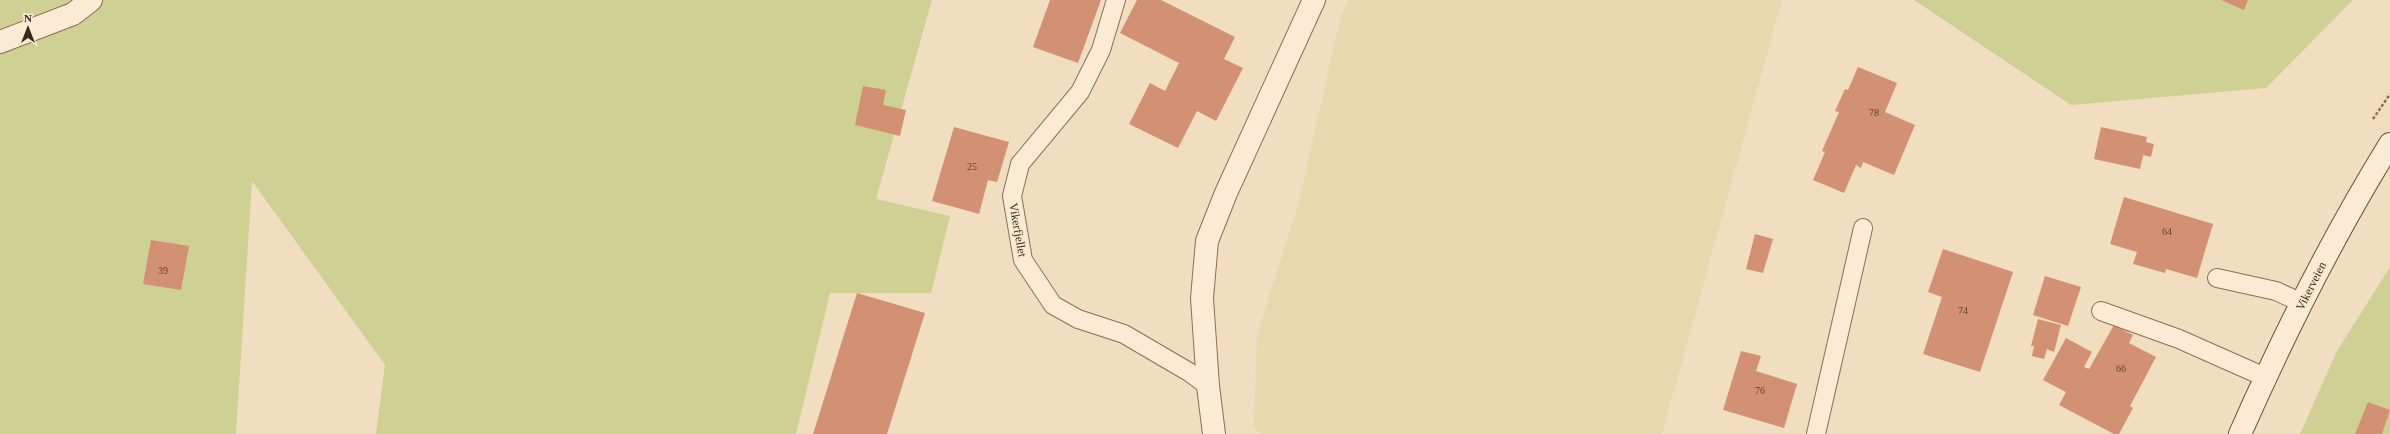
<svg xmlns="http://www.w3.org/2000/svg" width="2390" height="434" font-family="Georgia,serif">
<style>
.farmland{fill:#e7d8ad}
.green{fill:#cfd093}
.building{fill:#d29173}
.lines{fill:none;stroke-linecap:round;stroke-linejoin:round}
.service-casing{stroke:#8c6d56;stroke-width:20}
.minor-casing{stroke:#8c6d56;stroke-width:24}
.secondary-casing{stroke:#6d4e3a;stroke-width:24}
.path{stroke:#8c6d56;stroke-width:2.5;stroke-dasharray:3 2;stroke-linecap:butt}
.service{stroke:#fbebd4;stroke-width:18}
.minor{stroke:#fbebd4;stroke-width:22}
.secondary{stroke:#fbebd4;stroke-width:22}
.labels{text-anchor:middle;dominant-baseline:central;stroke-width:3.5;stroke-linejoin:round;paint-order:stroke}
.number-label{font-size:10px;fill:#604232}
.street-label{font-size:12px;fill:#3a281c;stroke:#f8e8d0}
</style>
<rect width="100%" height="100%" fill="#f1ddc0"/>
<path class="farmland" d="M1348 0H1782L1662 434H1261L1254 428 1257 335 1297 209 1340 20Z"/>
<g class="green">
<path d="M0 0H932L876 199 950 216 931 293H830L796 434H376L385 365 252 181 236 434H0Z"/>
<path d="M1914 0H2353L2266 88 2071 105Z"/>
<path d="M2390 267V434H2300L2337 351Z"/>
</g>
<g class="building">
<path d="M1050 0H1101L1078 63 1033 47Z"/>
<path d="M1137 0H1161L1235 37 1224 59 1243 68 1216 121 1197 111 1178 148 1129 124 1150 83 1165 91 1179 63 1120 33Z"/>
<path d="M2221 0H2248L2244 10Z"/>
<path d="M1858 67 1897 83 1885 112 1915 125 1894 175 1863 162 1861 168 1856 165 1844 193 1813 180 1825 152 1822 151 1839 112 1835 111 1845 89 1848 90Z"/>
<path d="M863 86 886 90 883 105 906 110 900 136 855 125Z"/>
<path d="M954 127 1009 142 997 182 988 180 979 214 932 201Z"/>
<path d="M2101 127 2147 137 2146 142 2154 144 2151 157 2143 155 2140 169 2094 159Z"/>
<path d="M2124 197 2213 224 2197 278 2166 269 2165 273 2133 264 2137 252 2110 244Z"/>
<path d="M1755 234 1773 239 1763 273 1746 269Z"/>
<path d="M151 240 189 246 181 290 143 284Z"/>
<path d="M1943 249 2013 272 1980 372 1923 354 1942 297 1928 292Z"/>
<path d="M2045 276 2081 287 2068 326 2033 315Z"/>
<path d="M857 293 925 313 887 434H813Z"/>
<path d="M2038 319 2061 325 2054 352 2047 349 2044 359 2032 356 2034 346H2031Z"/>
<path d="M2114 325 2133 335 2129 343 2156 357 2130 406 2133 408 2119 434H2114L2059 405 2066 392 2043 380 2066 338 2092 352 2084 367 2089 369Z"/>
<path d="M1741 351 1761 356 1756 371 1797 384 1784 428 1723 410Z"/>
<path d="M2368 402 2390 410 2382 434H2355Z"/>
</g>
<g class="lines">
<defs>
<g id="service">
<path d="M1116 0 1101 50 1080 92 1020 164 1012 196 1023 260 1053 305 1078 319 1124 334 1189 372 1208 386"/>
<path d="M2217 278 2276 291 2302 303"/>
<path d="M2101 311 2179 339 2267 378"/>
<path d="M1816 434 1863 228"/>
</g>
<g id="minor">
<path d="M0 42 73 14 91 0"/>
<path d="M1214 434 1208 386 1202 298 1207 241 1226 193 1314 0"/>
</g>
<path id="secondary" d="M2240 434C2284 334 2333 236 2390 144"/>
</defs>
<use href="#service" class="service-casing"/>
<use href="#minor" class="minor-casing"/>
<use href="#secondary" class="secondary-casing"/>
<path class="path" d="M2373 119 2390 94"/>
<use href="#service" class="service"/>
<use href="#minor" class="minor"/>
<use href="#secondary" class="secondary"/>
</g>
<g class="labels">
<g class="number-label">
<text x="1874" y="112">78</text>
<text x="972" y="166">25</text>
<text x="2167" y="231">64</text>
<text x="163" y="270">39</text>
<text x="1963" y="310">74</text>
<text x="2121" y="368">66</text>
<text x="1760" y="390">76</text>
</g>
<g class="street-label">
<text transform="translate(1018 230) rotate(80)">Vikerfjellet</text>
<text transform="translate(2311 286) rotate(-63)">Vikerveien</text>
</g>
</g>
<g transform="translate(28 28)" stroke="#f8e8d0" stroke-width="3" paint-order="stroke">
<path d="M0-3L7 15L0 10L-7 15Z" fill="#3a281c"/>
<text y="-6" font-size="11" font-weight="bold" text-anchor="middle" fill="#3a281c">N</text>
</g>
</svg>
